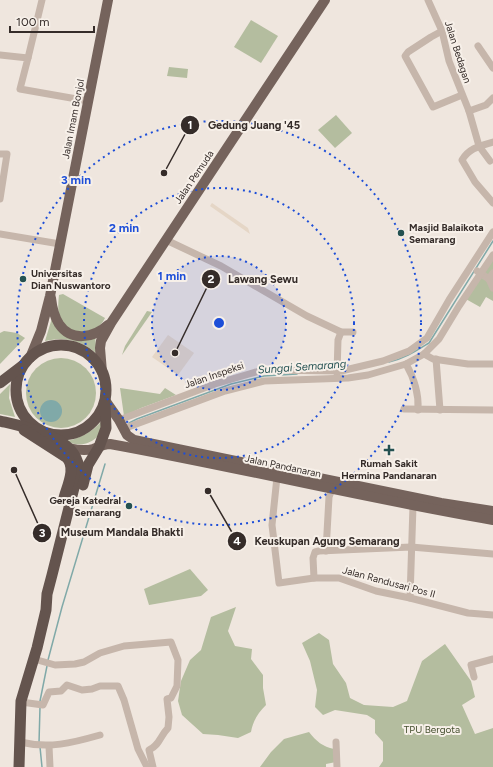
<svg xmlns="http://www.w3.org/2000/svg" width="493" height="767" font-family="Figtree,sans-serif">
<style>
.green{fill:#b4bd9f}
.plaza{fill:#e5d6c6}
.water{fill:#80a9a8}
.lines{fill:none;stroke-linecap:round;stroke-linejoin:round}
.stream{stroke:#80a9a8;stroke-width:1.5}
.minor{stroke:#c6b6ab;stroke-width:7}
.primary{stroke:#75635c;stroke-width:10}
.trunk{stroke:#64544e;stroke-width:11}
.ring{fill:none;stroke:#1d4ed8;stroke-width:2;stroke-dasharray:2 4}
.poi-dot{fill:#245151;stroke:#f7f0e9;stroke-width:1.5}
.labels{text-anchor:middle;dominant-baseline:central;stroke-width:4;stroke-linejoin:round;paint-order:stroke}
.street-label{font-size:10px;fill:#352c29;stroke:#f7f0e9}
.poi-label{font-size:10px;font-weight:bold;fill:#352c29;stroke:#f7f0e9;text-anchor:start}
.park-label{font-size:10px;fill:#465030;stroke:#f7f0e9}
.water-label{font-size:11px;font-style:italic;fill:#245151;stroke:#f7f0e9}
.centre{fill:#1d4ed8;stroke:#f7f0e9;stroke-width:2}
.ring-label{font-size:12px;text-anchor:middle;font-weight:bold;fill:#1d4ed8;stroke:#f7f0e9;stroke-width:4;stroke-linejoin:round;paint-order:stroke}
.leader{fill:none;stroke:#352c29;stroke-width:1.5}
.callout-dot{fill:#352c29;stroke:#f7f0e9;stroke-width:1.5}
.mark-label{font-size:12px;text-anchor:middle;font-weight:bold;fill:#fff}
.callout-label{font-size:11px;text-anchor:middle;font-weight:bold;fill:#352c29;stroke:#f7f0e9;stroke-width:4;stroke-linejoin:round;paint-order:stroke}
</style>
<rect width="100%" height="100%" fill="#efe6de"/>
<g class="green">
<path d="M251 20 278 36 261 63 234 47Z"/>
<path d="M169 67 188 69 187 78 167 76Z"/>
<path d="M336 115 352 133 335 148 318 130Z"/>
<path d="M493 257V301L486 297 480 307 464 298Z"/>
<path d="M63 294 105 318C100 329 91 330 80 334 75 331 66 328 63 324 57 316 58 304 59 295Z"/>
<path d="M147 311 152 312 122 355 125 346Z"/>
<path d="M52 318 60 329 95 336 97 354C81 340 65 337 45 341Z"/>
<path d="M4 331 17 333 25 338 0 364V333Z"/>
<circle cx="61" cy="393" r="35"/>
<path d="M10 384 9 398 15 417 0 414V394Z"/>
<path d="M120 388 160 394 165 388 176 395 141 408 124 416Z"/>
<path d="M101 422C105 440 81 450 67 441 80 438 92 432 101 422Z"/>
<path d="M190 569 208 590 201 596 149 605 144 589Z"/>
<path d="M236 607 228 631 235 646 252 649 251 659 263 675V688L266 705C258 713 253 721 251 732L238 738 218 735 203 734 182 715 178 701 181 681 190 660 201 650 211 617Z"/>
<path d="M319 633 329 640 333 664 346 683 350 698 364 705 393 707 407 701 422 661 445 644 471 681 475 697 462 705 475 734 493 728V767H379L383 761V742L375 733V720L367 715 335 710 323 715 315 707 317 690 310 661 302 643Z"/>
<path d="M309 732C316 741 323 747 334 749L336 762 326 764V767H260L271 752 284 739Z"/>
</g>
<g class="plaza">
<path d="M212 203 248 228 250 234 210 206Z"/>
<path d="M168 335 194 353 178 375 152 357Z"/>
</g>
<circle class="water" cx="51" cy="411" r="11"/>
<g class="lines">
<g class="stream">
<path d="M389 362C404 359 416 351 429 343L493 241"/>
<path d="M129 423 137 419 231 384 264 376 297 374"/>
<path d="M48 660 62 607 105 464"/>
<path d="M40 701 47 666"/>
<path d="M39 743 40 707"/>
<path d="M40 747 42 767"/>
</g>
<g class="minor">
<path d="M428 0 442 31 449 61 469 111 479 146 490 161"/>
<path d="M442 31 431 37 408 52 405 56 433 107 462 95"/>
<path d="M478 46 493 68"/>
<path d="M0 55 28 58 20 89 88 101"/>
<path d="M28 58 42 0"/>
<path d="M469 111 486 105 493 98"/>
<path d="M493 142C480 146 469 148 462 160L475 182 493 203"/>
<path d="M0 154H7L0 199"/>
<path d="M0 234 60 244"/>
<path d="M166 240 221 266 307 316 341 332H353"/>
<path d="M477 271 489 279"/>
<path d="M493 273 489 279 493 288"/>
<path d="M424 354 433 359 468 364H493"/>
<path d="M436 359 440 410"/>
<path d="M406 364C414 378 419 394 418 410"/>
<path d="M337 373 338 340 341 332"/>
<path d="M404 409 493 410"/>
<path d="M119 420 215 384 249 374 263 370 341 371 383 361 409 351 427 338 449 300 493 232"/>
<path d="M123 429 225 391 264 381 348 378 368 375 406 364 424 354 439 339 459 306 493 255"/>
<path d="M277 477 272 525 279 583 314 578H339L376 591 410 598 468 613 493 615"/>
<path d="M326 551 329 497 332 489"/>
<path d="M314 578 313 558 315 552 319 551 411 547 493 554"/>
<path d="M410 598 413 506"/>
<path d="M34 659 55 665 75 664 84 662 100 653 124 646 171 642 178 660 177 686 171 698 167 699 169 717 168 728C160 736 160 745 149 750L153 767"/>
<path d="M474 677 471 665 493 659"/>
<path d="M21 702 43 705 49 692 61 691 67 685 82 690 92 689 100 686H118L124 700 138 749 147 767"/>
<path d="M20 742C49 749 72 743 100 735"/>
<path d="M336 742 337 767"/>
<path d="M49 746 50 767"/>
</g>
<g class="primary">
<path d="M51 298C52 307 54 316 59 324 71 342 94 338 108 325"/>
<path d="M30 358 41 331 50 296 108 0"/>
<path d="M102 372 100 348 101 341 111 323 325 0"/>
<path d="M105 400 119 420 127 435 134 440 441 503 493 511"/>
<path d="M69 448C77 450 85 451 93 449 99 447 103 444 110 444 238 467 364 498 493 520"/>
</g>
<g class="trunk">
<circle cx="61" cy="390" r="45"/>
<path d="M0 383 22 366"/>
<path d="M0 421C26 427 75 436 79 468L52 575 47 594 46 610 37 648 21 701 19 767"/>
<path d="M24 430 66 457C77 467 67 486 64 498"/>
<path d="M83 485 88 465 99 447 106 428 105 403"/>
</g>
</g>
<circle cx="219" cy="323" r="67" fill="#1d4ed8" fill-opacity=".12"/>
<g class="ring">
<circle cx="219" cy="323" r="67"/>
<circle cx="219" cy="323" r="135"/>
<circle cx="219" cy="323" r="202"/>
</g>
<g class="poi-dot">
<circle cx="401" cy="233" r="4"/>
<circle cx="23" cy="279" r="4"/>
<path d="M387 444h4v4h4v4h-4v4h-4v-4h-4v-4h4z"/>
<circle cx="129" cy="506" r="4"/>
</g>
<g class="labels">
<g class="street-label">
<text transform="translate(458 52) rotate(72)">Jalan Bedagan</text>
<text transform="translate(73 119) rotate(-79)">Jalan Imam Bonjol</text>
<text transform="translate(194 177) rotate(-56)">Jalan Pemuda</text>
<text transform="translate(214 375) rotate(-19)">Jalan Inspeksi</text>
<text transform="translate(283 466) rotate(12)">Jalan Pandanaran</text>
<text transform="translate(389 582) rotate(15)">Jalan Randusari Pos II</text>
</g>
<g class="poi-label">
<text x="409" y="227">Masjid Balaikota<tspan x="409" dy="12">Semarang</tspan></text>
<text x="31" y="273">Universitas<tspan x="31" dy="12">Dian Nuswantoro</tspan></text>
<text x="389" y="463" text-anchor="middle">Rumah Sakit<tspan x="389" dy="12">Hermina Pandanaran</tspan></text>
<text x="121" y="500" text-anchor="end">Gereja Katedral<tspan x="121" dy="12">Semarang</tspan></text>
</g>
<g class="park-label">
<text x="432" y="729">TPU Bergota</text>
</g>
<g class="water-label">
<text transform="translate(302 367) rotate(-4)">Sungai Semarang</text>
</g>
</g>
<circle cx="219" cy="323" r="6" class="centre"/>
<g class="ring-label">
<text x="76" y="184">3 min</text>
<text x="124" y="232">2 min</text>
<text x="172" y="280">1 min</text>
</g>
<path class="leader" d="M164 173L190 125M175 353L211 279M14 470L42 533M208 491L237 541"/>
<g class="callout-dot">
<circle cx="164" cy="173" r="4"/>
<circle cx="175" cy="353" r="4"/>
<circle cx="14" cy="470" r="4"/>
<circle cx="208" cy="491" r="4"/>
<circle cx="190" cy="125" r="10"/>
<circle cx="211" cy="279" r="10"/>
<circle cx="42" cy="533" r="10"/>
<circle cx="237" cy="541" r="10"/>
</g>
<g class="mark-label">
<text x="190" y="129">1</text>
<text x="211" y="283">2</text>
<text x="42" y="537">3</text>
<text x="237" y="545">4</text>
</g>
<g class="callout-label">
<text x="254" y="129">Gedung Juang '45</text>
<text x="263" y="283">Lawang Sewu</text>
<text x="122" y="536">Museum Mandala Bhakti</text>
<text x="327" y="545">Keuskupan Agung Semarang</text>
</g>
<path d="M10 26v6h84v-6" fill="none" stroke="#352c29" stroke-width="2"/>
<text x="16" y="26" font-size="12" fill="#352c29" stroke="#f7f0e9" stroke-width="3" paint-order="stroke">100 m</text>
</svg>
